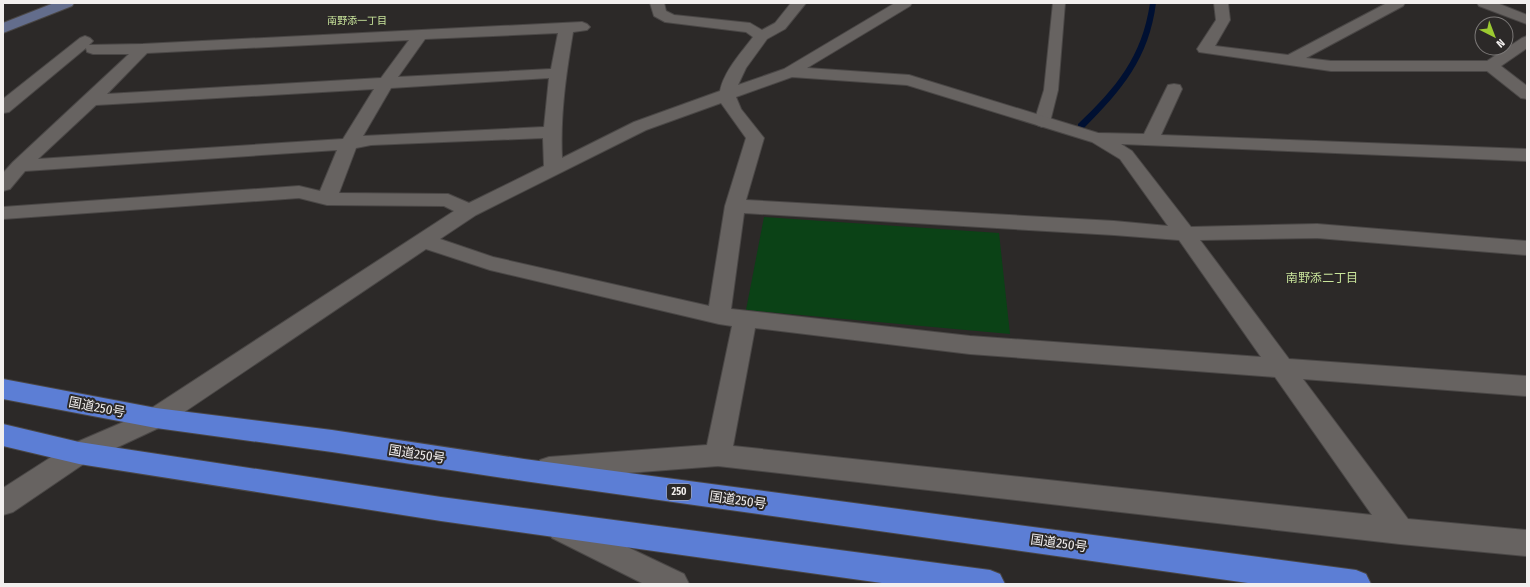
<svg xmlns="http://www.w3.org/2000/svg" width="1530" height="587" font-family="'Fira Sans Condensed','Noto Sans JP',sans-serif">
<style>
.green{fill:#0b4216}
.lines{fill:none;stroke-linecap:round;stroke-linejoin:round}
.stream{fill:#001032;fill-rule:evenodd}
.service-casing{stroke:#4a4746;stroke-width:2}
.minor-casing{stroke:#4a4746;stroke-width:2}
.tertiary-casing{stroke:#4a4746;stroke-width:2}
.secondary-casing{stroke:#4a4746;stroke-width:2}
.trunk-casing{stroke:#4a4746;stroke-width:2}
.service{fill:#676361;fill-rule:evenodd}
.minor{fill:#676361;fill-rule:evenodd}
.tertiary{fill:#676361;fill-rule:evenodd}
.secondary{fill:#636d8c;fill-rule:evenodd}
.trunk{fill:#5c7ed5;fill-rule:evenodd}
.labels{text-anchor:middle;dominant-baseline:central;stroke-width:4;stroke-linejoin:round;paint-order:stroke}
.far-neighbourhood-label{font-size:10px;fill:#c8e49b;stroke:#2c2928}
.shield{fill:#2c2928;stroke:#b7b4b3;stroke-width:1}
.shield-label{font-size:10px;font-weight:bold;fill:#f2efee}
.neighbourhood-label{font-size:12px;fill:#c8e49b;stroke:#2c2928}
.near-street-label{font-size:13px;fill:#f2efee;stroke:#2c2928}
</style>
<rect width="100%" height="100%" fill="#2c2928"/>
<path class="green" d="M764 217 999 233 1010 334 746 310Z"/>
<g class="lines">
<path class="stream" d="M1150 3H1156C1149 58 1122 90 1084 128H1078V124C1116 88 1142 57 1150 3Z"/>
<defs>
<path id="service" d="M1053 3H1065L1058 90 1050 122 1047 125 1042 127 1037 125 1034 122 1044 90Z"/>
<g id="minor">
<path d="M650 3H664L666 11 674 15 750 23 762 30 775 23 791 3H806L785 29 767 39 746 68 738 85 784 69 895 3H912L910 6 807 68 909 75 1098 133 1144 134 1166 89 1168 85 1174 84 1180 85 1182 89 1161 135 1527 149V161L1121 144 1132 151 1191 227 1317 224 1527 241V255L1317 238 1200 240 1289 359 1527 376V396L1303 379 1408 519 1527 530V556L1400 544 718 466 549 479 540 476 536 468 540 460 549 457 707 445 732 326 719 324 490 270 426 249 165 425 156 428 147 425 143 418 147 411 454 211 444 206 327 205 299 198 3 219V207L299 186 320 191 337 150 25 171 10 189 3 191V173L13 162 129 54H93L87 52 86 48 9 112 3 113V99L80 38 85 36 90 38 93 41 89 45 143 44 582 22 587 24 590 27 587 30 573 32C566 74 560 115 562 158L634 122 720 91C724 71 741 53 753 37L746 32 665 22 654 16ZM558 33 551 69 398 77 425 39ZM409 40 381 78 107 94 147 53ZM792 77 907 85 1092 142 1120 159 1168 226 1114 221 746 200 764 138 741 109 736 97ZM549 78 544 127 363 136 391 88ZM374 89 343 139 38 159 96 105ZM721 103 746 138 725 206 709 306 493 257 440 239 476 215 646 130ZM543 138 544 166 469 203 448 194 339 193 356 148 371 145ZM744 213 1114 235 1179 240 1261 357 970 336 731 309ZM755 328 970 354 1275 377 1372 515 733 446Z"/>
<path d="M1214 3H1228L1230 20 1215 46 1288 55 1387 3H1405L1403 6 1306 58 1331 61H1487L1522 38 1527 36V48L1501 66 1527 86V99L1521 98 1487 71H1331L1199 52 1197 49 1216 20Z"/>
<path d="M1477 3H1497L1527 15V24L1479 6Z"/>
<path d="M79 442 88 445 92 453 88 461 13 512 3 515V488L70 445Z"/>
<path d="M562 516 684 574 689 584H644L552 538 548 529 552 520Z"/>
</g>
<path id="tertiary" d="M156 408 165 411 169 418 165 425 88 461 79 464 70 461 66 453 70 445Z"/>
<path id="secondary" d="M54 3H74L72 6 3 33V23Z"/>
<g id="trunk">
<path d="M3 379 156 408 332 430 524 459 1356 570 1366 574 1371 584H1255L524 481 332 452 156 428 3 399Z"/>
<path d="M3 424 79 442 441 497 990 570 1000 574 1005 584H889L441 521 79 464 3 446Z"/>
</g>
</defs>
<use href="#service" class="service-casing"/>
<use href="#minor" class="minor-casing"/>
<use href="#tertiary" class="tertiary-casing"/>
<use href="#secondary" class="secondary-casing"/>
<use href="#trunk" class="trunk-casing"/>
<use href="#service" class="service"/>
<use href="#minor" class="minor"/>
<use href="#tertiary" class="tertiary"/>
<use href="#secondary" class="secondary"/>
<use href="#trunk" class="trunk"/>
</g>
<g class="labels">
<g class="far-neighbourhood-label">
<text x="357" y="21">南野添一丁目</text>
</g>
<rect class="shield" x="667" y="484" width="24" height="16" rx="3"/>
<g class="shield-label">
<text x="679" y="492">250</text>
</g>
<g class="neighbourhood-label">
<text x="1322" y="278">南野添二丁目</text>
</g>
<g class="near-street-label">
<text transform="translate(97 407) rotate(11)">国道250号</text>
<text transform="translate(417 454) rotate(9)">国道250号</text>
<text transform="translate(738 500) rotate(8)">国道250号</text>
<text transform="translate(1059 543) rotate(8)">国道250号</text>
</g>
</g>
<rect width="1530" height="587" fill="none" stroke="#f2efee" stroke-width="8"/>
<g transform="translate(1494 36) rotate(138)"><circle r="19" fill="#2c2928" stroke="#7b7877"/>
<path d="M0-3L7 15L0 10L-7 15Z" fill="#9cca31"/>
<text y="-6" font-size="11" font-weight="bold" text-anchor="middle" fill="#f2efee">N</text>
</g>
</svg>
